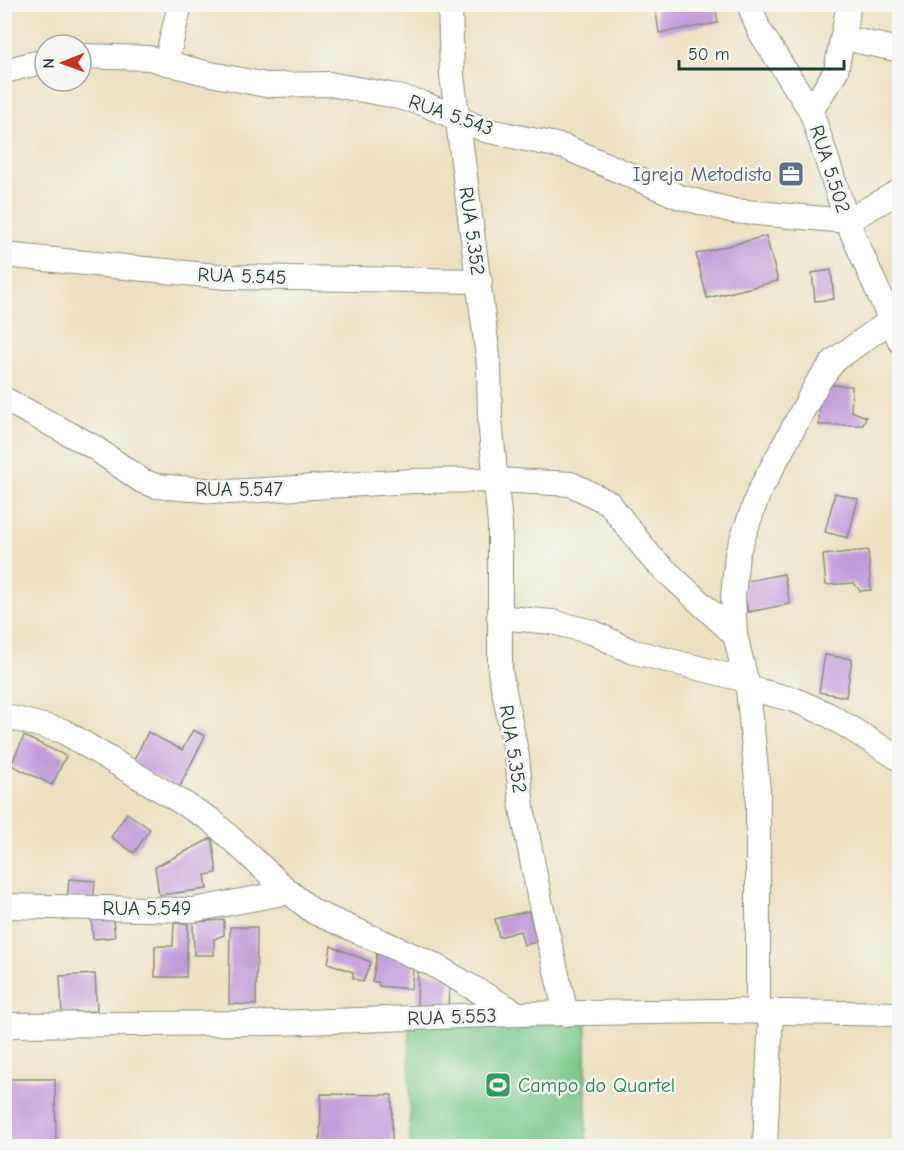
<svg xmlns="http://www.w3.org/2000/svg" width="904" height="1151" font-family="'Comic Neue',sans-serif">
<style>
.green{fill:#79c98a;stroke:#4c835f;stroke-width:1.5}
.building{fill:#c39ada}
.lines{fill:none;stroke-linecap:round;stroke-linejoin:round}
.minor-casing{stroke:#868f7a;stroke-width:26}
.minor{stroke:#fff;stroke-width:24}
.labels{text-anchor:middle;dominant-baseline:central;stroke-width:5;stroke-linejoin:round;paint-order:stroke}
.street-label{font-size:20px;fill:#1f3d34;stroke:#f6f6f2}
.service-label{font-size:20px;fill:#4e5e75;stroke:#f6f6f2;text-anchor:end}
.leisure-label{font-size:20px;fill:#27864d;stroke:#f6f6f2;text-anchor:start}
</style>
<rect width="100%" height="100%" fill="#f6f6f2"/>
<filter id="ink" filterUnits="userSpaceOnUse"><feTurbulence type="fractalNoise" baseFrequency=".0167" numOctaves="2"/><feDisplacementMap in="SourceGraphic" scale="12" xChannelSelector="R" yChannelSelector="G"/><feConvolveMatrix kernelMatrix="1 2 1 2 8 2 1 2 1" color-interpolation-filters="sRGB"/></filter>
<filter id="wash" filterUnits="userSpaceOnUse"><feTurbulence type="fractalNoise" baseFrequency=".008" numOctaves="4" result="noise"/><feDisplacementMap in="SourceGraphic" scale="24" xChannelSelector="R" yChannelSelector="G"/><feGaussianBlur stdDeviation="1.35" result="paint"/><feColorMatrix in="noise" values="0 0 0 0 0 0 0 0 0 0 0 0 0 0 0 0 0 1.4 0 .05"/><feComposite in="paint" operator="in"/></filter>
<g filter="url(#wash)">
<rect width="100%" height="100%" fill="#ede1c1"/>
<path class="green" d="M409 1024H586V1146H410Z"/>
<g id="blocks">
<g class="building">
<path d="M655 4H715L718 23 659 33Z"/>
<path d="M766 236 778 281 707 298 696 254Z"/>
<path d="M831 270 834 299 815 301 812 273Z"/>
<path d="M820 385 852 386 851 411 866 417 863 425H819Z"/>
<path d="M835 493 858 499 848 538 825 532Z"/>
<path d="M868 550 871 590 860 591 854 583 826 585 823 555Z"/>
<path d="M784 574 790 604 748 612 742 582Z"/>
<path d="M825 655 852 659 846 697 819 692Z"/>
<path d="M193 730 205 736 179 788 132 764 148 732 182 750Z"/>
<path d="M24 736 66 756 52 785 11 765Z"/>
<path d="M127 813 150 829 134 853 111 837Z"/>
<path d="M212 838 217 873 205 875 207 889 159 895 155 867Z"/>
<path d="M69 879 95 881 93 904 67 902Z"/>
<path d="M529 911 537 942 524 945 520 931 499 937 495 919Z"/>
<path d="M112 912 115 937 93 939 91 914Z"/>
<path d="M224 920V935L214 939V955H194L193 922Z"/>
<path d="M174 923 188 924 186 977H155V946H173Z"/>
<path d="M230 927H257L256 1005 229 1004Z"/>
<path d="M331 946 371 962 363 982 353 978V972L328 963Z"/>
<path d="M377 954 414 960 411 989 379 986 378 982H372Z"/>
<path d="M418 971 450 977 448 1007 417 1006Z"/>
<path d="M95 974 97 1011 62 1013 60 976Z"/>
<path d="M4 1079H55L56 1146H4Z"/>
<path d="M321 1094 392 1095V1146H320Z"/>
</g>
</g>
</g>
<g filter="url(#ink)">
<use href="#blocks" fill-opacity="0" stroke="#868f7a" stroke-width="1.5"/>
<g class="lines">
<defs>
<g id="minor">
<path d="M450 4 452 75 489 365 490 420 500 525V671L517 757 522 808 540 901 566 1014"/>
<path d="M749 4 759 30 811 111 847 221 900 341"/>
<path d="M844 38 900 50"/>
<path d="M81 56 149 58 201 72 266 85 329 84 390 95 422 103 485 130 565 147 680 197 734 211 847 221 900 191"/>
<path d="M166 63 180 4"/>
<path d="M4 71 45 61"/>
<path d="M811 111 836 71 849 4"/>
<path d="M4 255 226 277 480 281"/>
<path d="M4 399 92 446 142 481 156 486 229 492 412 481 497 480 571 484 609 503 651 557 735 635"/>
<path d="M499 617 552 622 592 632 631 651 746 680"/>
<path d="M748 688 795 700 829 715 900 759"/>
<path d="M4 716 63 731 211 820 289 892 314 912 432 964 518 1014"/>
<path d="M4 906 193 910 289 892"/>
<path d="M758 1012V790L748 688 735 635 733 597 737 554 759 492 818 382 835 360 890 321"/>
<path d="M4 1025 278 1023 518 1014 719 1011 900 1014"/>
<path d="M765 1146 771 1013"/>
</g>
</defs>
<use href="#minor" class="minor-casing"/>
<use href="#minor" class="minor"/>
</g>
</g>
<defs>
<symbol id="office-square" viewBox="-11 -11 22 22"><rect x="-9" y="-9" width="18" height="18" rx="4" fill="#5c6f8a" stroke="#f6f6f2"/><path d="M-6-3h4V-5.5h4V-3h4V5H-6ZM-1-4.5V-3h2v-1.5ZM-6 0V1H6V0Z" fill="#fff"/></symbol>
<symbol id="stadium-square" viewBox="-11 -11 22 22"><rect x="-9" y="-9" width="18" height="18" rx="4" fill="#2e9e5b" stroke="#f6f6f2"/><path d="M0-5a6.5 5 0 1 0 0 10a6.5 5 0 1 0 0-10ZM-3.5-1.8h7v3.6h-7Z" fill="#fff"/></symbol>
</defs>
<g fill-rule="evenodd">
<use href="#office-square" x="776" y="159" width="30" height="30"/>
<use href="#stadium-square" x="483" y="1070" width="30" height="30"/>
</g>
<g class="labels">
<g class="street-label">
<text transform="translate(451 115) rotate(19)">RUA 5.543</text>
<text transform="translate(830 169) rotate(72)">RUA 5.502</text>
<text transform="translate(472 231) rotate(82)">RUA 5.352</text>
<text transform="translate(242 276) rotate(2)">RUA 5.545</text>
<text x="239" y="489">RUA 5.547</text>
<text transform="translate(513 749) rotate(81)">RUA 5.352</text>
<text x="147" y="908">RUA 5.549</text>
<text transform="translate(452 1017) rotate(-2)">RUA 5.553</text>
</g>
<g class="service-label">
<text x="772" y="174">Igreja Metodista</text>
</g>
<g class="leisure-label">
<text x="518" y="1085">Campo do Quartel</text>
</g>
</g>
<rect width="904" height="1151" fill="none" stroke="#f6f6f2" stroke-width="24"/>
<g transform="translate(63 63) rotate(269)"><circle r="28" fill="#f6f6f2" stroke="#a0aca6" stroke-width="1.5"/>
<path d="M0-4.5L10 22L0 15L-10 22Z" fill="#c8321e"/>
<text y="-9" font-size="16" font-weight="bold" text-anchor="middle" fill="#1f3d34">N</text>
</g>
<path d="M679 60v9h165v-9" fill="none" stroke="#1f3d34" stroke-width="3"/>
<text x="688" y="60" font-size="18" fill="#1f3d34" stroke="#f6f6f2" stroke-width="4.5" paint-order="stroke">50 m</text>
</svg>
